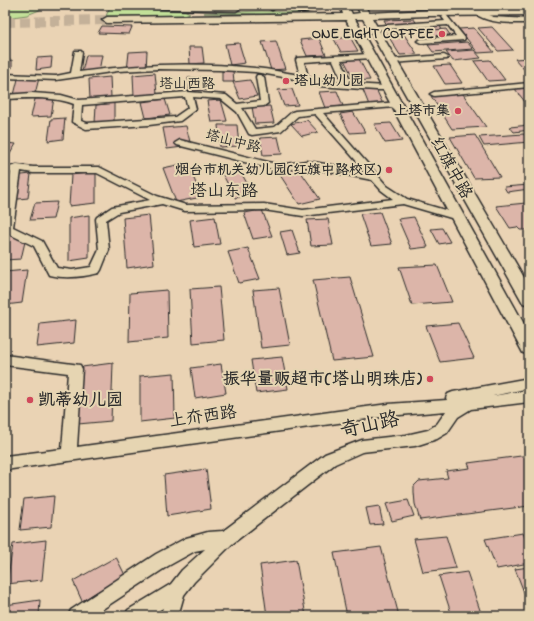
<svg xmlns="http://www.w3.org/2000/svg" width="534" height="621" font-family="'Indie Flower','LXGW WenKai TC',sans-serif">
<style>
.green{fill:#c2e098;stroke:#768662}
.building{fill:#dcb5a9;stroke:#2b2b2b}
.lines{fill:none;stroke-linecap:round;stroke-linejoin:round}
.major-tunnel{stroke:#c4b199;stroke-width:10;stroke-dasharray:10 5;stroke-linecap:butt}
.minor-casing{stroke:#2b2b2b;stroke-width:3}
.major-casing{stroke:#2b2b2b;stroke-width:3}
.minor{fill:#e6d5b2;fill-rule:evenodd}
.major{fill:#e6d5b2;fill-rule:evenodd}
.poi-dot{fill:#d1495b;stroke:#e6d5b2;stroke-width:1.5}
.labels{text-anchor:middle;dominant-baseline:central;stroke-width:4;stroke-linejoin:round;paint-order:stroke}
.far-poi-label{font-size:14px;font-weight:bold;fill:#2b2b2b;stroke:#e6d5b2;text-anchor:end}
.far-street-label{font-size:14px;fill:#2b2b2b;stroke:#e6d5b2}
.street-label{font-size:17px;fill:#2b2b2b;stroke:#e6d5b2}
.poi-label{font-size:17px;font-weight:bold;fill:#2b2b2b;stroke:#e6d5b2;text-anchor:end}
.near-street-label{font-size:20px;fill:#2b2b2b;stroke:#e6d5b2}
</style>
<rect width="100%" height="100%" fill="#ead3b4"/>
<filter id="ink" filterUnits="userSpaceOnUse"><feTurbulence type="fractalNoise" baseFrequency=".025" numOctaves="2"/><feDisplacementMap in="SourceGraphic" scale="8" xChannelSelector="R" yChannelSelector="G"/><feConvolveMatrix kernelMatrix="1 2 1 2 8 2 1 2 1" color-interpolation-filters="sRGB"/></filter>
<g filter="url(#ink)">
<g class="green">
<path d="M5 5H52L27 15 5 18Z"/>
<path d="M110 7 184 10 190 13 181 16H106Z"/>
<path d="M262 11 308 13 262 14 204 13Z"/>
</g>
<g class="building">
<path d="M414 19 417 24 387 25 384 20Z"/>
<path d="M102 26 132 27 129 34 98 33Z"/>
<path d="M440 26 442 30 419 31 417 27Z"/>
<path d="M492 27 513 50 498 51 478 28Z"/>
<path d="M474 28 494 52 478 53 459 29Z"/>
<path d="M446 29 450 35 422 36 418 31Z"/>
<path d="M403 33 417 54 400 55 387 34Z"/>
<path d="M350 37 358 51 341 52 334 39Z"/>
<path d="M319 38 326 55 307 56 300 40Z"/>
<path d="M276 41 285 69 271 70 262 42Z"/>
<path d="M467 42 473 49 433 52 428 45Z"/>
<path d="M239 43 245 63 230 65 225 44Z"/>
<path d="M189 47H202L204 63 190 64Z"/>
<path d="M474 50 481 58 453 61 446 52Z"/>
<path d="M147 51 146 70 127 71 129 52Z"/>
<path d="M86 55H102L99 71 82 72Z"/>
<path d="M52 57 51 68 36 70 37 58Z"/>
<path d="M529 58V74H528L515 59Z"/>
<path d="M359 59 370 80 355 81 344 60Z"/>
<path d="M12 60V68L5 69V61Z"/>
<path d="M490 60 505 80 488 81 474 61Z"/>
<path d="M450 65 462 83 445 84 434 66Z"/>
<path d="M222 71H233L234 82H222Z"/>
<path d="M155 73 157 94 134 96 133 75Z"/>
<path d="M110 77 111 97 90 99 89 79Z"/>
<path d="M207 77 209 90 189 91 188 78Z"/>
<path d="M39 78 35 94 14 95 18 79Z"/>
<path d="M250 80 257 96 240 99 233 82Z"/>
<path d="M529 88V107L515 89Z"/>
<path d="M292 89 298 105 284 106 278 90Z"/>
<path d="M376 89 383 104 369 105 363 90Z"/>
<path d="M337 91 343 106 325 108 319 92Z"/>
<path d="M463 94 486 127 452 129 431 96Z"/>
<path d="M54 98 51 116 31 117 35 99Z"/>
<path d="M165 99 170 115 146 118 142 102Z"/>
<path d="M221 100 227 121 211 122 207 101Z"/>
<path d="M114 103V122L95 123 96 105Z"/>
<path d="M270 106 274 123 255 124 252 107Z"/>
<path d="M353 112 365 132 350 133 340 114Z"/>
<path d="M65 118 63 139 48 141 51 119Z"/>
<path d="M307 120 318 132 302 136 291 124Z"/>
<path d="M391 123 402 141 385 143 374 124Z"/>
<path d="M218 125H237L239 146 220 147Z"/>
<path d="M529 125V130L514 132 510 127Z"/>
<path d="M186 126 191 146 167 149 163 128Z"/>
<path d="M524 134 529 142 484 146 479 137Z"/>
<path d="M475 135 500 177 474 178 450 137Z"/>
<path d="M278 137 282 154 263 155 260 138Z"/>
<path d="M5 143 16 144 5 162Z"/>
<path d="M187 163 202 197 176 202 163 168Z"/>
<path d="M298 168 320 199 299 204 278 172Z"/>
<path d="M239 169 253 194 235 198 222 173Z"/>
<path d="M96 172V203L69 206 71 175Z"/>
<path d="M31 174 28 198 9 200 13 176Z"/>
<path d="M529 185V189L507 192 504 187Z"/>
<path d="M57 202 53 219 30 220 35 203Z"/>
<path d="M526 203 529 207V230H520L517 227 510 228 496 206Z"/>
<path d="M262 210 272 236 253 239 244 213Z"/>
<path d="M380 212 392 244 371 246 360 214Z"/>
<path d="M89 215V258L69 261V218Z"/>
<path d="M149 215 154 264 127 268 123 218Z"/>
<path d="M215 217 220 244 194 247 190 220Z"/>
<path d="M414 217 428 247 411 249 398 219Z"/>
<path d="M328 219 333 245 311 246 307 220Z"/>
<path d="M442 228 450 242 439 244 431 229Z"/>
<path d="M292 230 300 253 287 255 280 232Z"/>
<path d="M27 233 21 259 5 260V234Z"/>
<path d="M248 248 260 279 239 283 228 252Z"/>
<path d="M437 265 452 302 412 305 399 267Z"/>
<path d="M27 270 22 303 5 305V272Z"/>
<path d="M350 277 374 357 332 361 313 280Z"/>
<path d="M219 287 224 340 193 343 190 289Z"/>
<path d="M279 288 290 345 261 348 253 290Z"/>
<path d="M167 290 168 338 129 342 130 293Z"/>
<path d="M76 320 74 343 37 347 40 324Z"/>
<path d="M458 323 474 358 440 362 426 326Z"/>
<path d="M282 357 288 389 256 393 251 360Z"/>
<path d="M113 363 111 421 78 424 82 367Z"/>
<path d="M221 364 226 393 195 398 191 368Z"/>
<path d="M174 373 175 418 140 422V376Z"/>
<path d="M521 456H529V506L420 520 415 504 414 492V486L419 481 448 478 446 471 470 468 468 463Z"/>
<path d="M206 469 211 509 167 516 164 475Z"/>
<path d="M54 496 51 527 20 530 24 499Z"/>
<path d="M408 500 414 516 392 521 386 504Z"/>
<path d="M379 506 383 524 370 525 366 508Z"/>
<path d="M523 533 529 547V563L497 569 485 539Z"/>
<path d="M446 536 456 568 423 572 414 539Z"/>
<path d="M46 540 42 580 7 584 13 544Z"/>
<path d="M381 547 399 616H347L334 553Z"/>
<path d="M116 557 125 575 82 601 73 581Z"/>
<path d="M296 560 306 616H267L260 565Z"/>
<path d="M529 567V605L515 569Z"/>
<path d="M467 572 482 616H452L439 576Z"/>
<path d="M40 600 39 616H5V605Z"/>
<path d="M252 610 253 616H214Z"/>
</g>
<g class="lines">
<path class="major-tunnel" d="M5 22 107 20"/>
<defs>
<g id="minor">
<path d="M271 5H278L272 10 269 8Z"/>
<path d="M476 10 493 17 529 19V23C511 23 488 24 474 13V11Z"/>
<path d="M445 15 447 16 465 38 464 40 421 43 417 41 421 39 456 36 448 25 373 30 369 28 373 26 445 21 442 17Z"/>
<path d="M75 51H81L82 53 79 72C137 64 196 62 255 68 270 69 285 73 300 75L296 60 297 58 369 54 373 56 372 58 341 60 352 84 386 86 390 88 386 90H376L319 86 306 81 255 72 219 70 158 69 118 71 56 80 5 78V74L56 76 71 73ZM333 60 343 83 320 82 308 77 304 62Z"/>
<path d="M444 55 448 57 447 59 392 63 388 61 392 59Z"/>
<path d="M257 75H260L264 77 268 103 264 106 242 108 255 129 275 127 292 112 295 111 398 102 399 104 395 107 323 113 387 186 407 199 462 215 463 217 462 219 458 220 403 204 303 216 264 210 185 211 162 204 119 212 106 220 109 250 101 270 99 273C83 277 65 279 49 275L34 246 5 232V209L11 172 5 174V168L17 165 33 167H99L157 196 186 205 264 204 303 210 393 199 381 190 372 180 306 167 280 171 177 145 175 143 180 140 280 165 306 161 338 166 367 173 315 114 298 116 281 131 252 135 249 134 237 112 221 99 193 97 196 109 180 121 149 125 86 129 72 122 74 104C51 96 29 98 5 99V95L32 93 61 95 79 100 188 92 226 95 237 104 260 101 256 77ZM185 97 188 108 175 117 87 123 81 121 82 105ZM21 171 33 173H97L150 200 112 207 97 217 96 219 99 250 91 267 72 270 57 268 42 241 13 227Z"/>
<path d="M529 83V87L434 96 430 94 434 92Z"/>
<path d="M5 355 80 365 82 369 77 447 388 404 447 400 446 398 448 394 453 392 529 378V388L493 396 529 390V402L471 409 458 417 447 433 437 439 415 446 362 452 335 464 232 544 194 582 184 595 178 616H160L163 608 150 616H125L128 610 171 584 182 570 205 549 195 551 168 566 92 616H68L71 610 156 554 186 538 208 532 223 531 325 454 362 440 406 435 428 430 437 424 446 411 388 416 5 470V456L62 449 68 373 5 365Z"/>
</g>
<g id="major">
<path d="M134 5H236L241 8 236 11 138 8Z"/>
<path d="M309 5H329L325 8 301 12 296 9 298 7Z"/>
<path d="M340 5H348L352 14 360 13 356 5H364L369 13 428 10 529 9V15L428 16 372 18 529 286V305L523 303 363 19H355L529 333V354L523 353 346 20 107 23 102 20 107 17 343 14Z"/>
</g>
</defs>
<use href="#minor" class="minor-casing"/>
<use href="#major" class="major-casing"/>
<use href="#minor" class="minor"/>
<use href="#major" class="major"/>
</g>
</g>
<g class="poi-dot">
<circle cx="442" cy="34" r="4"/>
<circle cx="286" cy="81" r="4"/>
<circle cx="458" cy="111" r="4"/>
<circle cx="389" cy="170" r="4"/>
<circle cx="430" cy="379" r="4"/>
<circle cx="30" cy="400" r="4"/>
</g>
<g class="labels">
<g class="far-poi-label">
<text x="434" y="34">ONE EIGHT COFFEE</text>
<text x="294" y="81" text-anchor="start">塔山幼儿园</text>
<text x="450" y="111">上塔市集</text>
<text x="381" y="170">烟台市机关幼儿园(红旗中路校区)</text>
</g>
<g class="far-street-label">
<text x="187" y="84">塔山西路</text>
<text transform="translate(233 142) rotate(14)">塔山中路</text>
</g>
<g class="street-label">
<text transform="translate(451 168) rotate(61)">红旗中路</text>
<text x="224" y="191">塔山东路</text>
<text transform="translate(203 417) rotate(-8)">上夼西路</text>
</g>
<g class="poi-label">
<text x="422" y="379">振华量贩超市(塔山明珠店)</text>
<text x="38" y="400" text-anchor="start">凯蒂幼儿园</text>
</g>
<g class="near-street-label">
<text transform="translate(370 426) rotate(-12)">奇山路</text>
</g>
</g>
<rect width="534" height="621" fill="none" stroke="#e6d5b2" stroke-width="20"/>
<rect x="10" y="10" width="514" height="601" fill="none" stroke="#2b2b2b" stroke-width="1.5" filter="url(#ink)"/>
</svg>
